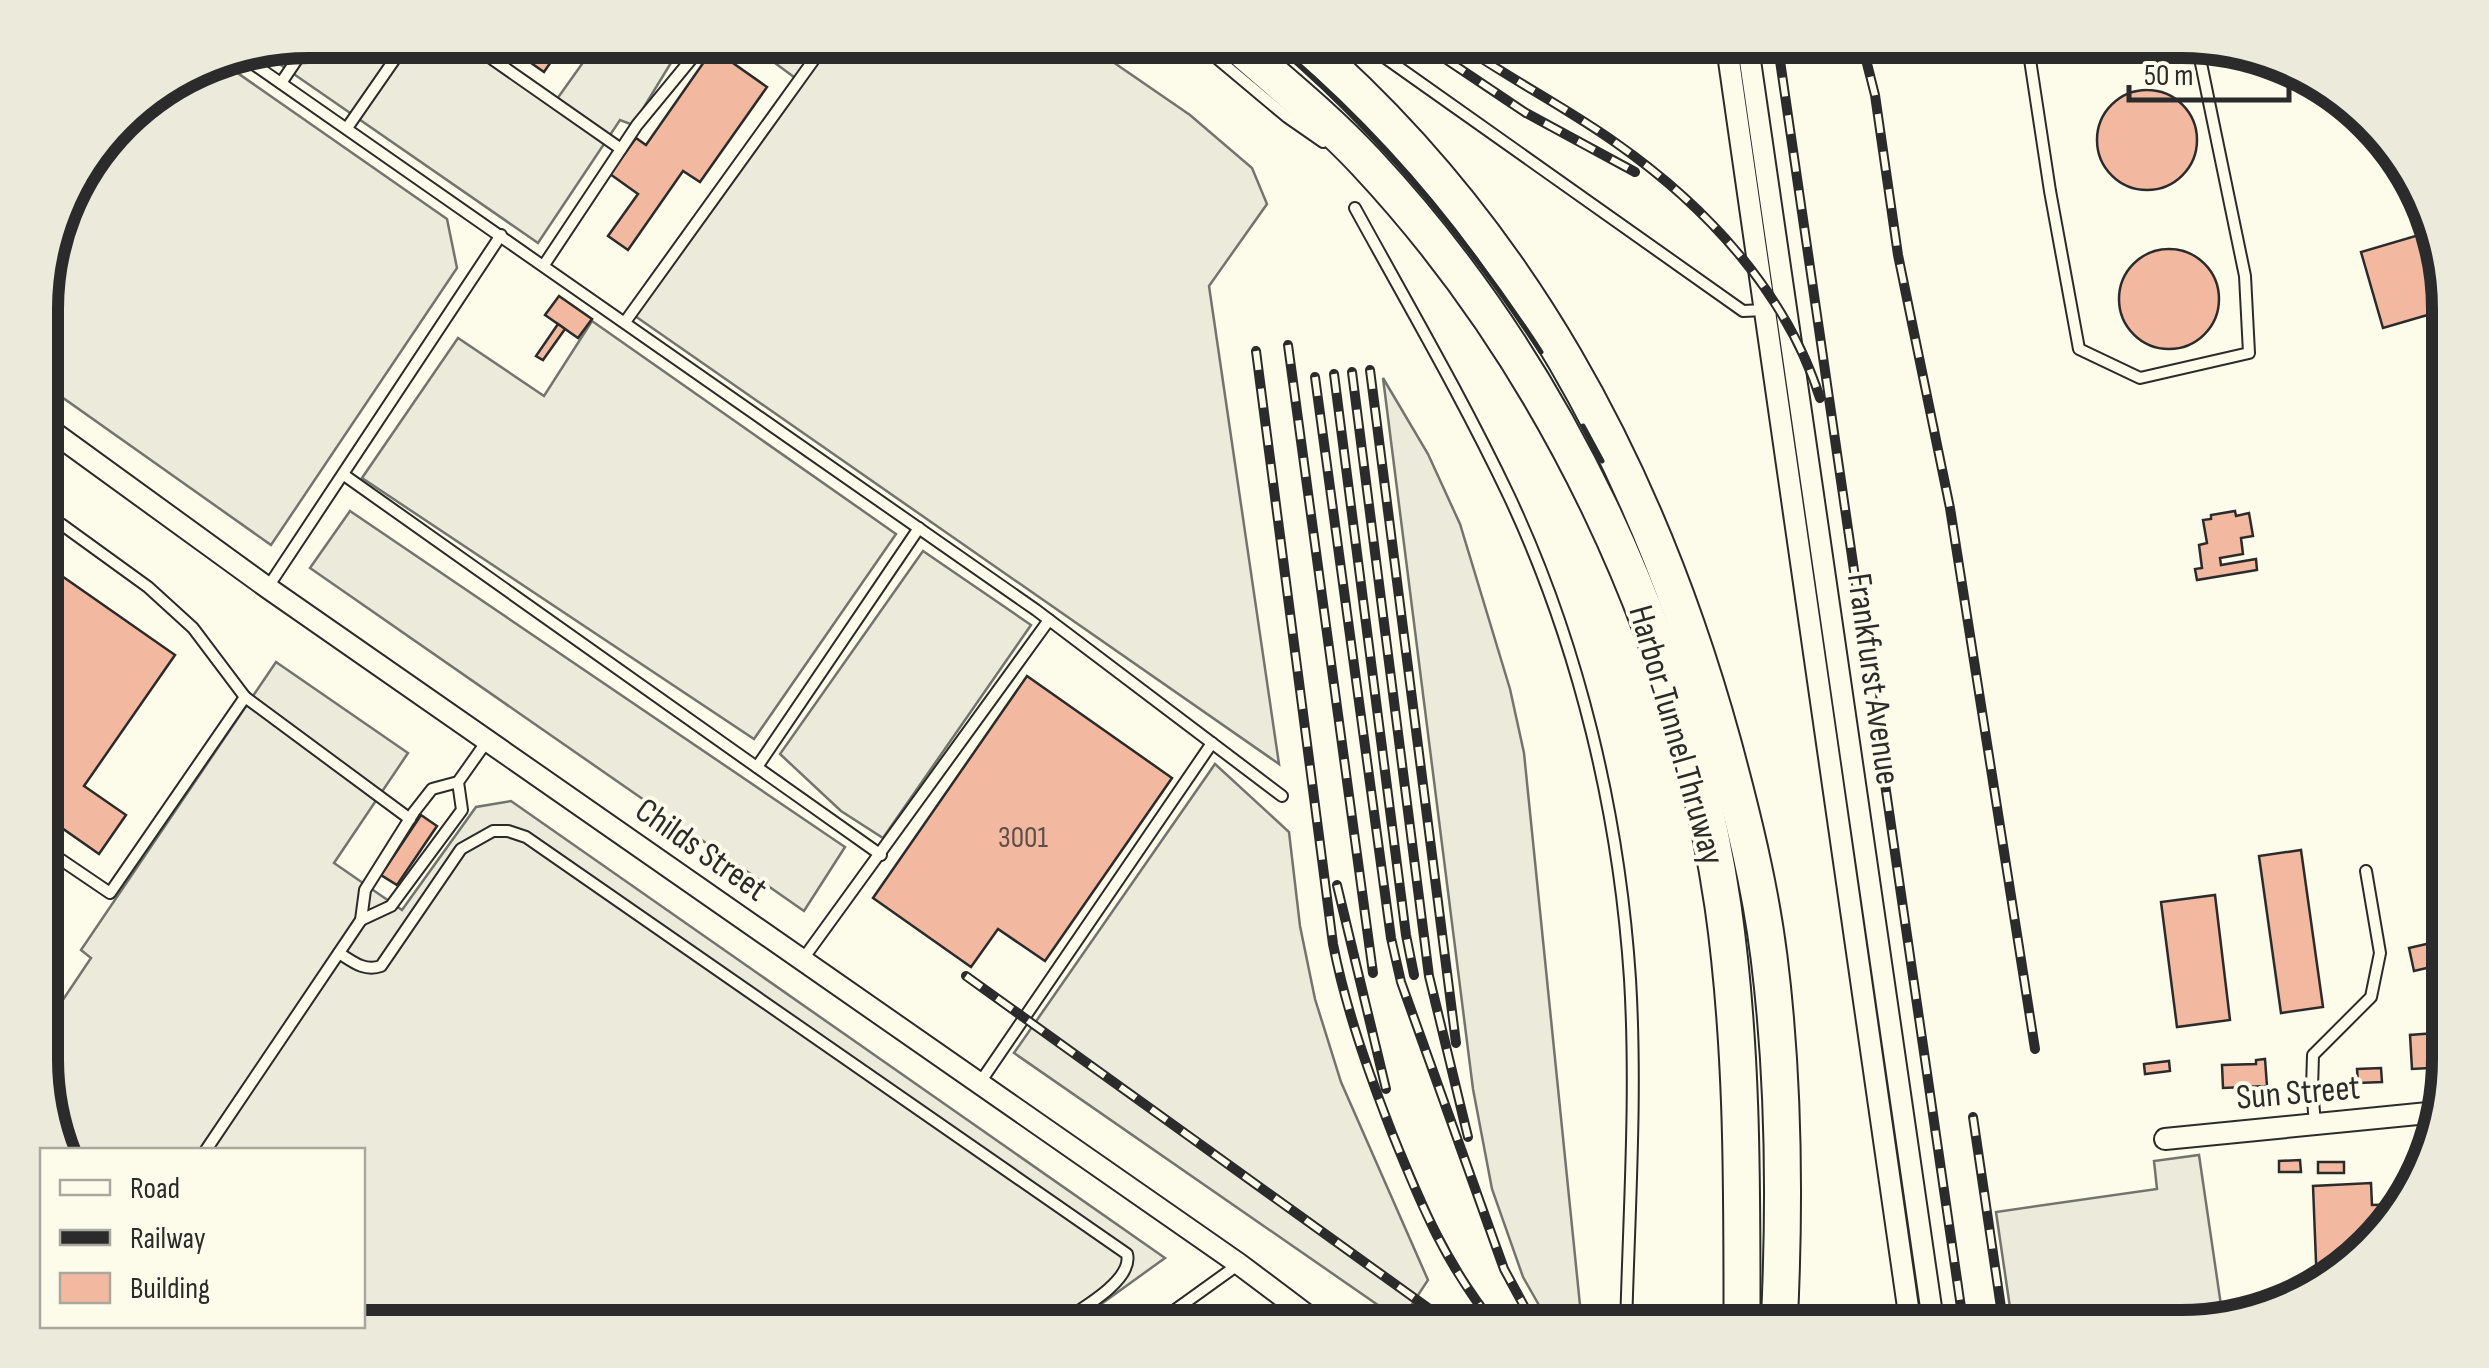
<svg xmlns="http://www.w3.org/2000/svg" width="2489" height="1368" font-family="'Sofia Sans Condensed',sans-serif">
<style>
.parking{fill:#eceadb;stroke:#74746e;stroke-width:2.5}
.building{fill:#f2b8a0;stroke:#2b2b2b;stroke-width:2.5}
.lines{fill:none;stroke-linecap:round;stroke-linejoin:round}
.service-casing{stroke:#2b2b2b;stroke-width:14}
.minor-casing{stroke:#2b2b2b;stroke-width:24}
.motorway-casing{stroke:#2b2b2b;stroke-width:39}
.service{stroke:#fdfbea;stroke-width:10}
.minor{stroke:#fdfbea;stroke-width:20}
.motorway{stroke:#fdfbea;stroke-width:35}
.rail-casing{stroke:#2b2b2b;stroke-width:10}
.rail{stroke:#fdfbea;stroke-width:6;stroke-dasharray:19;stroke-linecap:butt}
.wall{stroke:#2b2b2b;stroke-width:5}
.labels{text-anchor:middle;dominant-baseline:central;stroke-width:8;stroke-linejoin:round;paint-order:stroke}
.number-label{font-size:30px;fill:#5d4e48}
.street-label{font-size:35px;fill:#2b2b2b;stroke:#fdfbea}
.rim{fill:none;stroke:#2b2b2b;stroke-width:12}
</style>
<rect width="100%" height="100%" fill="#fdfbea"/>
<g class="parking">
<path d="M308 40H459L552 106 599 40H685L633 125 620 120 538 243 259 50Z"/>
<path d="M744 40H1081L1190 115 1252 168 1267 204 1209 286 1279 764 635 316 802 83Z"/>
<path d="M216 58 447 219 457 268 271 545 42 383V274L68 189 131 107 206 60Z"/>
<path d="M592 321 896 534 754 739 362 478 458 338 544 396Z"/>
<path d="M1383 378 1428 454 1460 524 1510 689 1524 753 1581 1315 1552 1328 1523 1277 1492 1189 1473 1089Z"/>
<path d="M350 511 845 847 804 911 310 568Z"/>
<path d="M923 551 1031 625 883 838 841 811 780 754Z"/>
<path d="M276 662 408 753 334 863 402 910 476 807 511 801 1165 1258 1068 1328 298 1326H362V1150H63L42 1094V1031L91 958 81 950Z"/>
<path d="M1215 764 1289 832 1300 926 1315 999 1341 1082 1428 1280 1401 1321 1014 1053Z"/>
<path d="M2199 1155 2223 1319 2198 1327 2013 1328 1996 1212 2157 1189 2154 1161Z"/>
</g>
<g class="building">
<path d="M498 40H566L544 72Z"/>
<path d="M713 49 767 87 700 182 683 171 628 250 608 236 638 194 610 174 636 138 646 145Z"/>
<circle cx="2147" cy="140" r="50"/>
<path d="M2429 232 2448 290V309L2383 328 2361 252Z"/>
<circle cx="2169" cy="299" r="50"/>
<path d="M559 296 592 319 578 338 545 315Z"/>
<path d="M558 324 565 329 543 360 536 356Z"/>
<path d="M2235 511 2236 516 2249 513 2253 536 2241 538 2243 554 2220 558 2221 565 2256 559 2257 570 2197 580 2195 569 2202 568 2199 545 2207 543 2203 520 2211 519V515Z"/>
<path d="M49 567 175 655 84 786 126 815 99 854 42 814V577Z"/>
<path d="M1027 676 1172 778 1045 961 998 929 971 967 873 898Z"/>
<path d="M421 815 437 826 397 885 381 875Z"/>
<path d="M2301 850 2323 1007 2281 1013 2259 856Z"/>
<path d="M2215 895 2230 1020 2177 1027 2161 902Z"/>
<path d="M2448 939V963L2414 971 2409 948Z"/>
<path d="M2448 1032V1067L2412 1069 2410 1035Z"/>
<path d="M2265 1059 2267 1086 2223 1088 2222 1065 2256 1064V1060Z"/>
<path d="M2169 1061 2170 1071 2145 1074 2144 1064Z"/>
<path d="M2381 1068 2382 1082 2358 1083 2357 1069Z"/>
<path d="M2300 1160 2301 1172H2279V1161Z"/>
<rect x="2318" y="1162" width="26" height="11"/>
<path d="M2371 1183 2372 1205 2403 1204 2329 1283 2317 1287 2313 1186Z"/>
</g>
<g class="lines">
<defs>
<g id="service">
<path d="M465 40 621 149"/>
<path d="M1195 40 1287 117 1323 142"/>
<path d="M1360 40 1743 311 1785 309"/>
<path d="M2027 40 2050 191 2079 349 2140 378 2249 353 2245 276 2197 44"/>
<path d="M239 54 1036 610 1282 796"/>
<path d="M281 83 310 40"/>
<path d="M347 128 408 40"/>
<path d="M1355 208C1407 303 1462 397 1509 496 1579 645 1619 814 1630 979 1637 1094 1629 1212 1626 1328"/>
<path d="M544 265 637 125 707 40"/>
<path d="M625 322 828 40"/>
<path d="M344 475 881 855"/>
<path d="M42 552 61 524 148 587 193 628 245 697"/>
<path d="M268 587 501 235"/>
<path d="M757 767 919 528"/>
<path d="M458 782 462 810 391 906 361 920 365 890 414 812 432 789 458 782 487 741"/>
<path d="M42 870 54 855 110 893 245 697 410 819"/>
<path d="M339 953C352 961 364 972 381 966L461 849 493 831H508L526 837 1127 1254C1134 1282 1074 1313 1052 1328"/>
<path d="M803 959 1049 620"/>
<path d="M979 1084 1212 743"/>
<path d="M2315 1124 2312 1088 2313 1055 2371 997 2380 953 2366 871"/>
<path d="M206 1150 361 920"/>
<path d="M1150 1328 1239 1264"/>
<path d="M1290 1328 1305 1315"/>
</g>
<g id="minor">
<path d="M1726 40 1911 1328"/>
<path d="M1747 40 1934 1328"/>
<path d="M42 424 268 588 1239 1264 1324 1328"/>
<path d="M2165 1139 2438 1112"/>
</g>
<g id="motorway">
<path d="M1232 40C1277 80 1325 118 1366 162 1553 362 1683 635 1723 906 1743 1046 1742 1187 1742 1328"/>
<path d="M1301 40C1518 227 1648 470 1723 743 1742 813 1760 885 1769 957 1784 1076 1785 1208 1779 1328"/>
</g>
</defs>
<use href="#service" class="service-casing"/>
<use href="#minor" class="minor-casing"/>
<use href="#motorway" class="motorway-casing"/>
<use href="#service" class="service"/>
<use href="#minor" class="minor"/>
<use href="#motorway" class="motorway"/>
<defs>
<g id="rail">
<path d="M1417 40 1526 113 1635 172"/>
<path d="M1454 40C1506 77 1564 106 1616 143 1706 206 1786 292 1820 398"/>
<path d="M1777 40 1964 1328"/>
<path d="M1861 40 1875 95 1898 255 1950 508 2035 1049"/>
<path d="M1288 345 1373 973"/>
<path d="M1256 351 1333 944C1346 1010 1368 1071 1392 1133 1422 1207 1446 1265 1497 1328"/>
<path d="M1370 370 1456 1043"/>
<path d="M1352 372 1429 976 1468 1137"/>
<path d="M1334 374 1406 935 1414 975"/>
<path d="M1315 377 1391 938 1401 982 1504 1269 1536 1328"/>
<path d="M1337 885 1386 1089"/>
<path d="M966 976 1456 1328"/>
<path d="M1973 1117 2004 1328"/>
</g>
</defs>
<use href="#rail" class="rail-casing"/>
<use href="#rail" class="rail"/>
<g class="wall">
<path d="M1270 40C1376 129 1465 236 1541 352"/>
<path d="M1583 426 1602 461"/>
</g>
</g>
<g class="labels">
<g class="number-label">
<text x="1023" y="838">3001</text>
</g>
<g class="street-label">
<text transform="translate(1873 679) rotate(82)">Frankfurst Avenue</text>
<text transform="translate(1676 735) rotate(74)">Harbor Tunnel Thruway</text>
<text transform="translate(701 850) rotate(35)">Childs Street</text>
<text transform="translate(2298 1093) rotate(-5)">Sun Street</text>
</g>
</g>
<path d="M0 0H2489V1368H0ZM309 58H2181A251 251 0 0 1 2432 309V1059A251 251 0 0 1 2181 1310H309A251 251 0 0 1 58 1059V309A251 251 0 0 1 309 58Z" fill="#eceadb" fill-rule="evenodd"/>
<path class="rim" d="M309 58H2181A251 251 0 0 1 2432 309V1059A251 251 0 0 1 2181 1310H309A251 251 0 0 1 58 1059V309A251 251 0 0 1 309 58Z"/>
<rect x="40" y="1148" width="325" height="180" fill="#fdfbea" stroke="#a9a89e" stroke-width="2.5"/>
<rect x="60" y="1180" width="50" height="15" fill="#fdfbea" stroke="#a9a89e" stroke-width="2.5"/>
<text x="130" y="1198" font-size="30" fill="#2b2b2b">Road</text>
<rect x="60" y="1230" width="50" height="15" fill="#2b2b2b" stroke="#a9a89e" stroke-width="2.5"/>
<text x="130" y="1248" font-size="30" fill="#2b2b2b">Railway</text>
<rect x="60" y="1273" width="50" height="30" fill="#f2b8a0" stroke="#a9a89e" stroke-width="2.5"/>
<text x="130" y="1298" font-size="30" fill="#2b2b2b">Building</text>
<path d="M2129 85v15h160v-15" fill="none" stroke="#2b2b2b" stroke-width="5"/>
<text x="2144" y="85" font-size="30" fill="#2b2b2b" stroke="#fdfbea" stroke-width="8" paint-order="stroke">50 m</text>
</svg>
